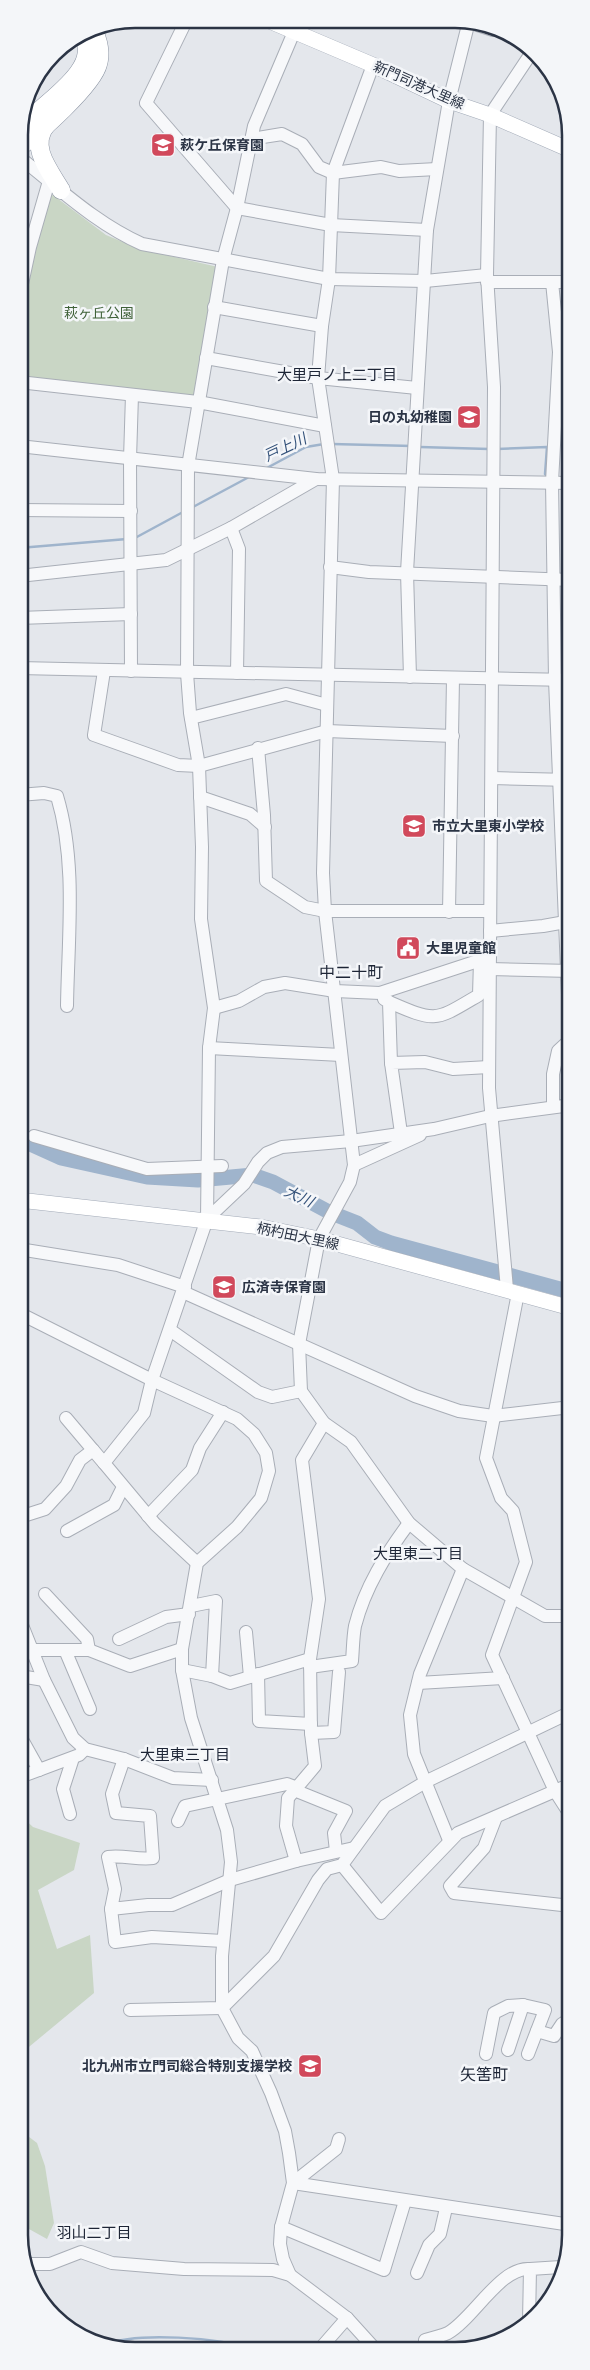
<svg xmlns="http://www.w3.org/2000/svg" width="590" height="2370" font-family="'IBM Plex Sans','Noto Sans JP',sans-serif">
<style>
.green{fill:#c9d6c5}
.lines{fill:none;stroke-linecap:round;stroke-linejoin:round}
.stream{stroke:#9fb4cc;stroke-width:2.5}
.river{stroke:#9fb4cc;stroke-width:15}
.minor-casing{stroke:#a9aeb7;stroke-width:14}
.major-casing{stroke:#a3abb8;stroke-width:16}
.highway-casing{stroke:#8b94a3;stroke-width:19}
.minor{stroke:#f7f8fa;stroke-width:12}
.major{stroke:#fff;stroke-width:15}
.highway{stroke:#fff;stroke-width:18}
.labels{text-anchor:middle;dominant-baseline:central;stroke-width:5;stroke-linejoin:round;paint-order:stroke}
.street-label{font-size:14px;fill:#2b3445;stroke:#f4f6f9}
.poi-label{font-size:14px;font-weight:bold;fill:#2b3445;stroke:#f4f6f9;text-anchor:start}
.park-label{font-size:14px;fill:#3f6138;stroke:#f4f6f9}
.neighbourhood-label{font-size:15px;fill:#1d2536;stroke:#f4f6f9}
.water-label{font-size:15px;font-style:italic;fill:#34527a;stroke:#f4f6f9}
.quarter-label{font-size:16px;fill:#1d2536;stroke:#f4f6f9}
.rim{fill:none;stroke:#2b3445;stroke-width:2.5}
</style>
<rect width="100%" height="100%" fill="#e4e7ec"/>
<g class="green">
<path d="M53 195 106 235 140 249 218 267 196 398 19 380V317L48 197Z"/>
<path d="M20 1815 33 1827 80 1843 74 1870 38 1890 57 1949 90 1935 94 1993 24 2051 20 2066Z"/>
<path d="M20 2130 37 2143 45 2166 54 2223 47 2239 20 2224Z"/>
</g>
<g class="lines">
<g class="stream">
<path d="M332 444 412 446"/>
<path d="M420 447 489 449"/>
<path d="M497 449 547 447 545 474 547 476"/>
<path d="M265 469 306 447 324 444"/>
<path d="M561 487 570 496"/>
<path d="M193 507 249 477"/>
<path d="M135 538 183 512"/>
<path d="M19 548 127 539"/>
<path d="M105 2345C137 2331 220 2338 253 2349"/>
</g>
<path class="river" d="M19 1139 61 1158 147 1177 198 1180 253 1175 273 1182 329 1212 357 1223 375 1237 391 1243 571 1292"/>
<defs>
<g id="minor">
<path d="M187 19 146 103 237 208 331 225 427 230"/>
<path d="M465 21 493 30"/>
<path d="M373 65 333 173 329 279 322 326 318 378 333 479 323 873 325 911 354 1165 350 1182 319 1239 299 1344 301 1391 324 1423 351 1442 409 1523 463 1569 545 1616H571"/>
<path d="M251 139 282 134 302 144 319 167 333 173 381 167 399 171 437 169"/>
<path d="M19 157C59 188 95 223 142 244L329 279 425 281 487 275"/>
<path d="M487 282H570"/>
<path d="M552 282 559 352 552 482 555 680 568 994 571 1008"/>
<path d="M19 298 30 247 49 181"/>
<path d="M214 307 322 326"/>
<path d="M206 358 318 378 417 388"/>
<path d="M19 382 198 402 325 426"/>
<path d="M19 446 316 479 570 483"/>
<path d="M19 510 131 511"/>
<path d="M231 528 239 549 237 673"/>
<path d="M330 567 369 572 570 580"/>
<path d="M19 576 166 560 231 528 316 479"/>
<path d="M19 618 131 614"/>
<path d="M19 668 570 680"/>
<path d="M104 671 94 735 178 765 199 766 327 731 453 736"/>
<path d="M131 671 130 459 132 395"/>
<path d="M410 677 407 572 427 230 449 101 469 21"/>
<path d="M191 718 286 694 327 705"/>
<path d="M258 748 264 815 266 881 305 907 325 911H490"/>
<path d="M492 778 570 780"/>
<path d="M19 795 44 793 57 796C77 863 68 937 67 1006"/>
<path d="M200 797 250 814 265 827"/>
<path d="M449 912 453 678"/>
<path d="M490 931 543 926 571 921"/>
<path d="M489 969 571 971"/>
<path d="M384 999 389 1002 391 1063"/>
<path d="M389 1002C437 1023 435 1021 479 995L480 961"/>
<path d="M214 1008 239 1001 264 987 285 983 335 991 380 993 490 957"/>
<path d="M209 1048 341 1055"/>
<path d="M553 1106V1074L558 1051 571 1039"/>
<path d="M401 1133 391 1063 425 1062 453 1069 489 1067"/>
<path d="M34 1136 147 1169 222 1166"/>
<path d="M354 1165 420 1135"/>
<path d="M207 1219 244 1184 258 1162 267 1153 282 1147 351 1141 434 1129 490 1116 571 1105"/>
<path d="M19 1249 118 1265 185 1287"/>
<path d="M507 1289 489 1088 494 387 487 275 490 115 532 52"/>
<path d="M183 1292 415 1396 459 1411 493 1416 571 1407"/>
<path d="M518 1293 486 1458 501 1498 513 1511 526 1562 492 1655 555 1791 571 1816"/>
<path d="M19 1313 152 1380 237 1419 254 1434 266 1453 269 1471 261 1498 237 1527 197 1563 182 1649V1670L191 1718 227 1830 231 1862 222 1956V2008L238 2038 252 2051 271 2093 285 2131 289 2153 293 2183 281 2227 280 2244 283 2259 290 2275"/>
<path d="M170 1330 258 1392 272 1397 301 1391"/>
<path d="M66 1418 93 1450"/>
<path d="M324 1423 302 1460 319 1599 310 1659 311 1733 315 1766 288 1798 286 1826 296 1861 354 1848"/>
<path d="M148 1516 192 1470 200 1448 223 1412"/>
<path d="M20 1517 45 1509 66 1486 80 1460 93 1450 104 1463"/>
<path d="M67 1531 114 1505 123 1487"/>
<path d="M197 1563 155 1524 104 1463 144 1413 152 1380 207 1219 209 1048 214 1008 201 919 202 847 199 766 190 713 187 673 188 466 223 260 237 208 254 126 299 20"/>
<path d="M45 1594 87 1639 89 1650"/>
<path d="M191 1606 216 1601 212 1676"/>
<path d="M20 1620 44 1680 73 1738 85 1749 124 1759 173 1778 212 1780"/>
<path d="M246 1632 250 1677"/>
<path d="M119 1639 166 1617 189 1614"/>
<path d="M33 1650H65L90 1709"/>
<path d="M65 1650H89L130 1666 182 1649"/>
<path d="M310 1667 352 1661C353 1649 353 1637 355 1626 365 1587 386 1554 409 1523"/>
<path d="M182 1670 212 1676 230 1683 310 1659"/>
<path d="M258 1674 259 1721 311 1724"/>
<path d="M20 1676 44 1680"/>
<path d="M418 1683 503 1678"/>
<path d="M311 1733 334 1732 339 1672"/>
<path d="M20 1736 39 1770"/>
<path d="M124 1759 112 1794 116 1813 150 1816 153 1858C138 1860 124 1855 108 1857L115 1889 111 1909 148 1905H172L230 1880 296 1861"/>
<path d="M20 1777 79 1755 85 1749"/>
<path d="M70 1814 63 1789 73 1758"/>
<path d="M496 1817 484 1848 450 1886 454 1893 571 1906"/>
<path d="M178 1821 185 1806 287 1784 295 1787 299 1792 346 1811 334 1833 336 1851"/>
<path d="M449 1840 414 1754 410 1715 420 1674 463 1569"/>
<path d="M342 1865 381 1913 458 1833 571 1784"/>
<path d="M111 1909 115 1942 152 1937 223 1941"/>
<path d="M523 2005 545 2010 528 2054"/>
<path d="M130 2010 222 2008 274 1956 318 1880 327 1869 342 1865 385 1806 427 1781 571 1712"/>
<path d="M537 2031 554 2036 562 2024 571 2018"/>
<path d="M486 2054 494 2013 508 2006 523 2005 508 2050"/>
<path d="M293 2183 571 2225"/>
<path d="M293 2183 336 2149 339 2139"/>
<path d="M281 2227 384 2270 405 2201"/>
<path d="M26 2264H50L81 2252 112 2263 184 2269 273 2270 290 2275 347 2318 376 2350"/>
<path d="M417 2273 429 2245 440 2234 446 2208"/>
<path d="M529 2322 530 2269 561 2267"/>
<path d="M425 2340C433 2338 441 2336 448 2333 473 2319 501 2266 530 2269"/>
<path d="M319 2350 347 2318"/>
</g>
<g id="major">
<path d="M267 20 373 65 449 101 490 115 570 150"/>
<path d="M19 1200 261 1227 319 1239 571 1308"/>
</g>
<g id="highway">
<path d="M46 125C29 146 49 170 61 190"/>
<path d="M19 129C38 107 108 67 81 34"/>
<path d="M19 147C38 134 93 85 98 64 102 51 98 39 92 27"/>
</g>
</defs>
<use href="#minor" class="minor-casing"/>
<use href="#major" class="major-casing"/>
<use href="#highway" class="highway-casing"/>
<use href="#minor" class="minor"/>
<use href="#major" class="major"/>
<use href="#highway" class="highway"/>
</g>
<defs>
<symbol id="school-square" viewBox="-11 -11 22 22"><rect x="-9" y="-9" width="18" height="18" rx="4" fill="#d1495b" stroke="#f4f6f9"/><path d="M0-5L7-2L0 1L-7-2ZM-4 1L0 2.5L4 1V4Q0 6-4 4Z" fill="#fff"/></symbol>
<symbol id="civic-square" viewBox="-11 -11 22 22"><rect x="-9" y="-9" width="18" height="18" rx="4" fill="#d1495b" stroke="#f4f6f9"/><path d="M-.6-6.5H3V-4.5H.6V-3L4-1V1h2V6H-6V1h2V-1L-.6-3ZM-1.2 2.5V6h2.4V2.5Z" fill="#fff"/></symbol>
</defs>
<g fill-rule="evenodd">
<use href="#school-square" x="149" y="131" width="28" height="28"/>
<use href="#school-square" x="455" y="403" width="28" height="28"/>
<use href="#school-square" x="400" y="812" width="28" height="28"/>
<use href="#civic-square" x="394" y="934" width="28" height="28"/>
<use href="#school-square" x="210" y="1273" width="28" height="28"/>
<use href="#school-square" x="296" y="2052" width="28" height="28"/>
</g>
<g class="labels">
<g class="street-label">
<text transform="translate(419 85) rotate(24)">新門司港大里線</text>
<text transform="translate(298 1236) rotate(12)">柄杓田大里線</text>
</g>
<g class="poi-label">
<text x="180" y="145">萩ケ丘保育園</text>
<text x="452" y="417" text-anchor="end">日の丸幼稚園</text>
<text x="432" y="826">市立大里東小学校</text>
<text x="426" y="948">大里児童館</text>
<text x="242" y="1287">広済寺保育園</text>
<text x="292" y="2066" text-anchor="end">北九州市立門司総合特別支援学校</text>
</g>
<g class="park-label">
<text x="99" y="313">萩ヶ丘公園</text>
</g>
<g class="neighbourhood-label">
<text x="337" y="374">大里戸ノ上二丁目</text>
<text x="418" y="1553">大里東二丁目</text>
<text x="185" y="1754">大里東三丁目</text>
<text x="94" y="2232">羽山二丁目</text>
</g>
<g class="water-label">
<text transform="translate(285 447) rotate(-25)">戸上川</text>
<text transform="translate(299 1196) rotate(25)">大川</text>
</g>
<g class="quarter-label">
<text x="351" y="972">中二十町</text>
<text x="484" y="2074">矢筈町</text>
</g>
</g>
<path d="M0 0H590V2370H0ZM135 28H455A107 107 0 0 1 562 135V2235A107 107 0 0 1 455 2342H135A107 107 0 0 1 28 2235V135A107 107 0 0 1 135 28Z" fill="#f4f6f9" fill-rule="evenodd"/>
<path class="rim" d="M135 28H455A107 107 0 0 1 562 135V2235A107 107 0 0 1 455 2342H135A107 107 0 0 1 28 2235V135A107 107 0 0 1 135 28Z"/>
</svg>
